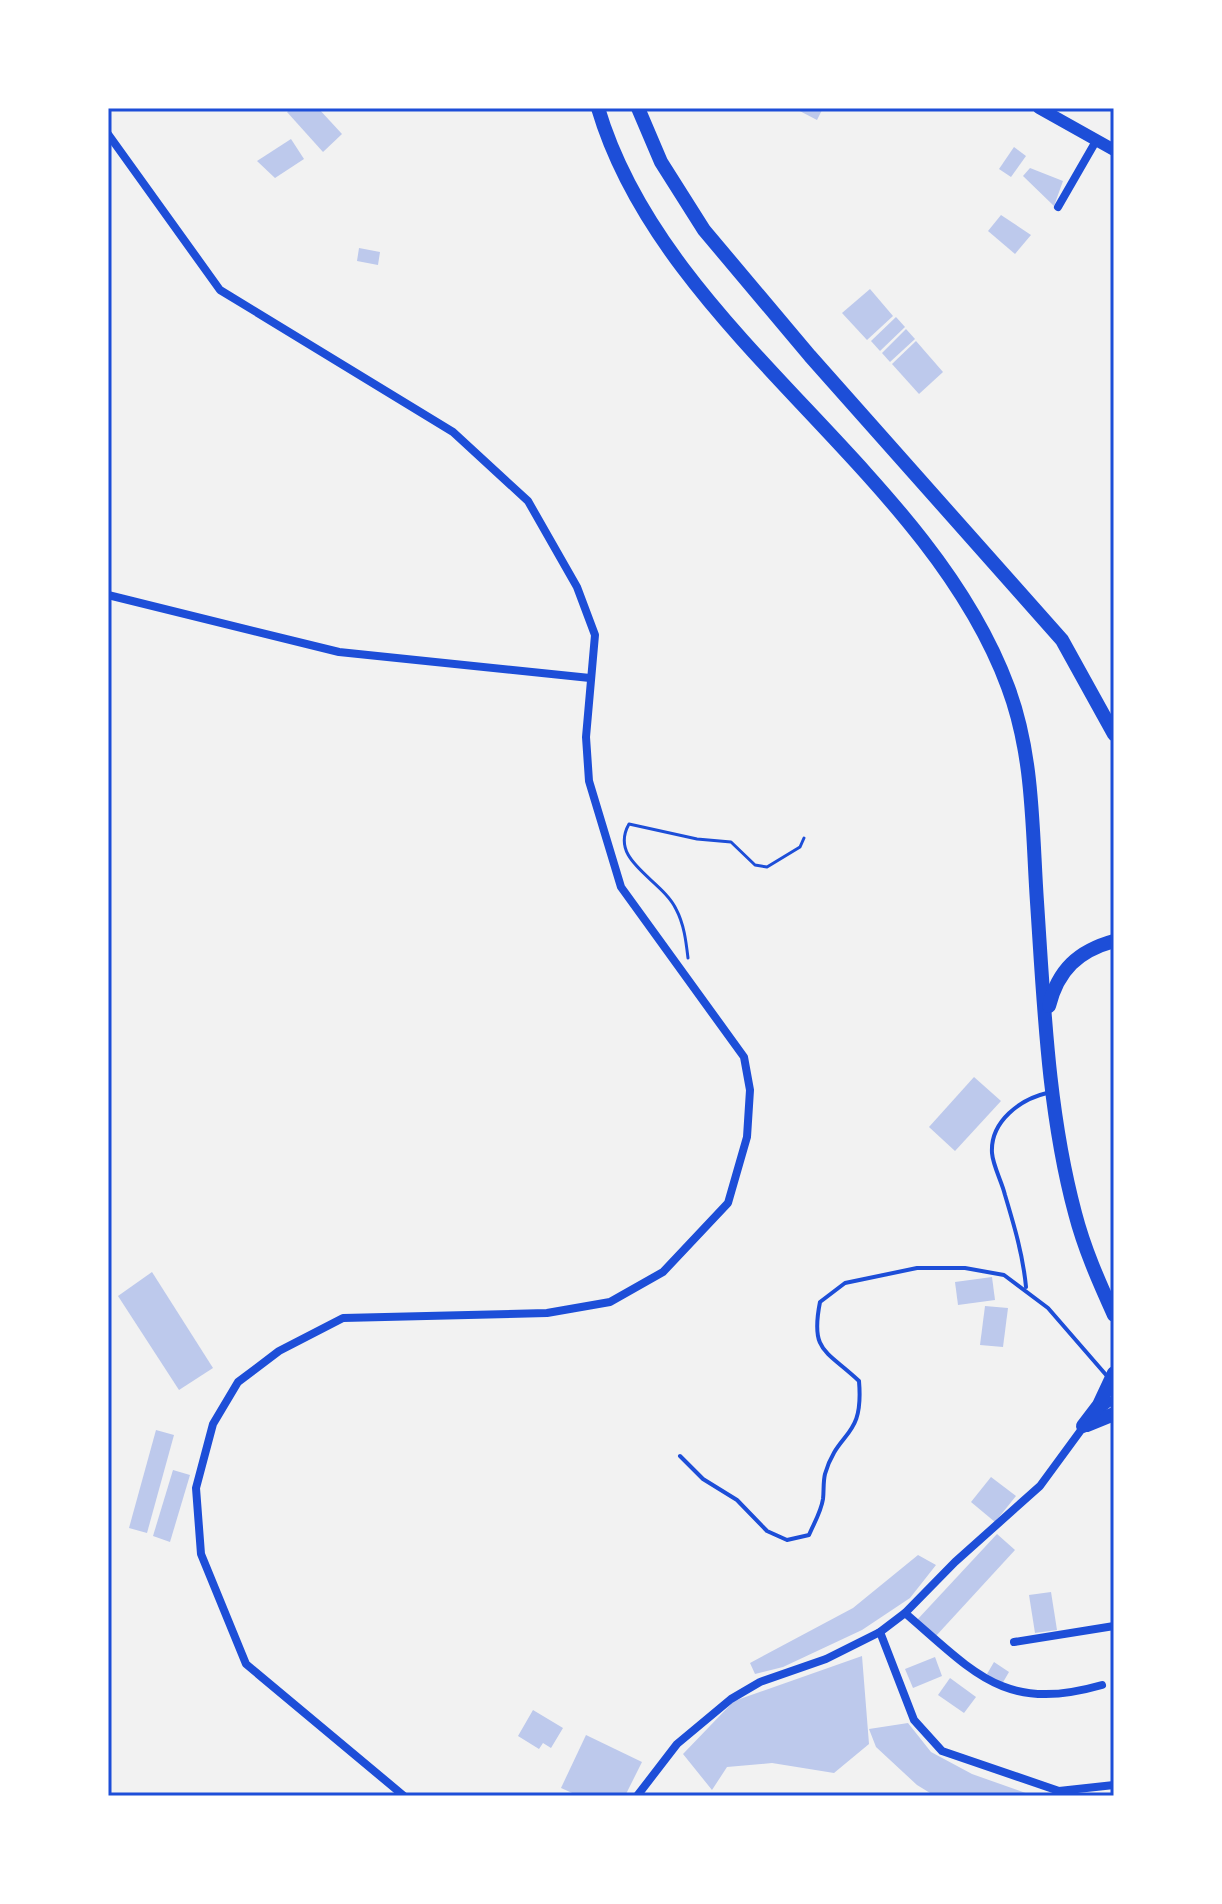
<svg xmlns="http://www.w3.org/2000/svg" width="1222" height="1904" font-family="Ubuntu,sans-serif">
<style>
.building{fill:#bdc9ec}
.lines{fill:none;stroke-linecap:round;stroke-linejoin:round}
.path{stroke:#1d4ed8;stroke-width:3}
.service{stroke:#1d4ed8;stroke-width:4}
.minor{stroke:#1d4ed8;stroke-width:8}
.primary{stroke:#1d4ed8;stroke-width:12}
.trunk{stroke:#1d4ed8;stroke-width:14}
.neatline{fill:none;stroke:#1d4ed8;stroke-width:3}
</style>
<rect width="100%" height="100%" fill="#f2f2f2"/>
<g class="building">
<path d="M292 108H318L342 134 323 152 287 112Z"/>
<path d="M794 108H823L817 120Z"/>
<path d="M291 139 304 159 275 178 257 161Z"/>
<path d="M1014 147 1026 156 1011 177 999 169Z"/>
<path d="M1030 168 1063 181 1054 206 1023 176Z"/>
<path d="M1001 215 1031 235 1015 254 988 231Z"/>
<path d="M359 248 380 252 378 265 357 261Z"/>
<path d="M870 289 893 316 867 340 842 313Z"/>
<path d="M896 317 905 327 880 351 871 341Z"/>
<path d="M906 329 915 339 890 362 882 353Z"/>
<path d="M916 341 943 372 919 394 892 364Z"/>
<path d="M974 1077 1001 1101 955 1151 929 1127Z"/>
<path d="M152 1272 213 1368 179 1390 118 1296Z"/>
<path d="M992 1277 995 1300 958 1305 955 1282Z"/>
<path d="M985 1306 1008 1308 1003 1347 980 1345Z"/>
<path d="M156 1430 174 1435 147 1533 129 1528Z"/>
<path d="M173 1470 190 1475 170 1542 153 1536Z"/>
<path d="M991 1477 1016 1496 995 1522 971 1502Z"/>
<path d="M997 1534 1015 1550 935 1637 917 1620Z"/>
<path d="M918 1555 936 1565 910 1598 862 1630 783 1667 755 1674 750 1663 853 1608Z"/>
<path d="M1051 1592 1057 1630 1035 1633 1029 1595Z"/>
<path d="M862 1656 869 1744 834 1773 772 1763 727 1767 712 1790 683 1754 734 1701Z"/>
<path d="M935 1657 942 1676 913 1688 905 1669Z"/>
<path d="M994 1662 1009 1672 1002 1684 987 1674Z"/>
<path d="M950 1678 976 1697 964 1713 938 1695Z"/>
<path d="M533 1710 563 1728 551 1748 543 1743 539 1749 518 1736Z"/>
<path d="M908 1723 931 1752 972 1774 1034 1796H935L917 1785 876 1747 869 1729Z"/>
<path d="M586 1735 642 1762 625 1796H579L561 1788Z"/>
</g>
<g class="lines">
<path class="path" d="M688 958C686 941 684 924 676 909 662 879 608 861 629 824L697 839 731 842 755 865 767 867 800 847 804 838"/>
<g class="service">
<path d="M1026 1287C1023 1255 1014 1225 1005 1195 1002 1182 993 1166 992 1153 990 1121 1021 1099 1047 1093"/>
<path d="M680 1456 703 1479 737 1500 767 1531 787 1540 809 1535C814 1523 821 1512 823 1499 824 1491 823 1482 825 1474 838 1429 864 1440 859 1381 826 1350 810 1352 820 1302L845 1283 917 1268H965L1004 1275 1048 1308 1107 1376"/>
</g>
<g class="minor">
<path d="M108 134 220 290 453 432 528 501 577 587 595 635 586 737 589 781 621 887 744 1057 750 1090 747 1137 728 1203 663 1272 610 1302 547 1313 343 1318 279 1351 238 1382 213 1424 196 1488 201 1554 246 1664 404 1796"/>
<path d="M1058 207 1096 141"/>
<path d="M108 595 339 652 590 678"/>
<path d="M1099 1411 1114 1399"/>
<path d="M905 1613C975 1673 1004 1713 1102 1685"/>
<path d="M880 1632 914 1720 942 1751 1059 1791 1114 1785"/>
<path d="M1014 1642 1114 1626"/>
<path d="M637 1796 677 1744 731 1699 760 1682 826 1659 880 1632 905 1613 955 1562 1040 1486 1084 1426"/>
</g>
<path class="primary" d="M1039 108 1114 150"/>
<g class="trunk">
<path d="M598 108C664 332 927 468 1008 687 1034 756 1032 830 1037 902 1044 1006 1048 1112 1075 1213 1084 1248 1099 1282 1114 1315"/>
<path d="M638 108 661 162 704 230 810 356 1062 640 1114 734"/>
<path d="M1049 1006C1058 970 1078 951 1114 941"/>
<path d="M1087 1425 1114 1414"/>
<path d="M1083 1426 1099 1405 1114 1373"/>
</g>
</g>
<rect width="1222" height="1904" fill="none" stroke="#ffffff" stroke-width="220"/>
<rect x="110" y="110" width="1002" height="1684" class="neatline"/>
</svg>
